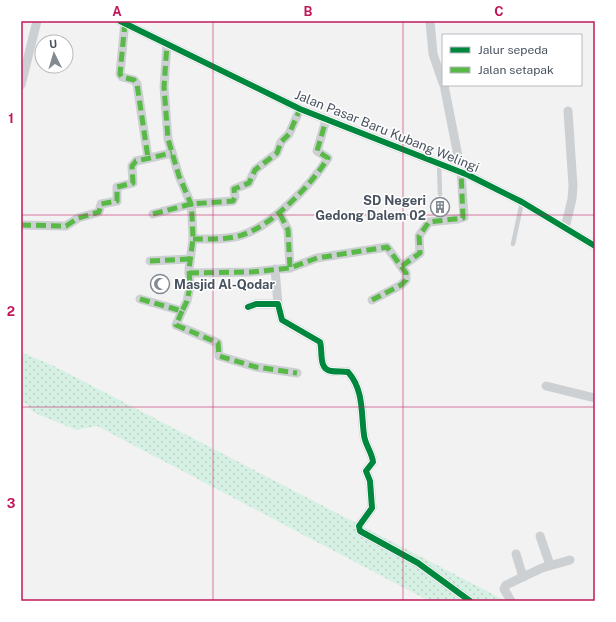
<svg xmlns="http://www.w3.org/2000/svg" width="616" height="622" font-family="'Public Sans',sans-serif">
<style>
.grass{fill:url(#grass-dots)}
.lines{fill:none;stroke-linecap:round;stroke-linejoin:round}
.lane{stroke:#cdd0d3;stroke-width:4.5}
.street{stroke:#cdd0d3;stroke-width:9}
.quiet{stroke:#58b947;stroke-width:5;stroke-dasharray:10 5;stroke-linecap:butt}
.cycleway-casing{stroke:#fff;stroke-width:8}
.cycleway{stroke:#00873e;stroke-width:6}
.grid{fill:none;stroke:#c2185b;stroke-width:1;stroke-opacity:0.55}
.labels{text-anchor:middle;dominant-baseline:central;stroke-width:3;stroke-linejoin:round;paint-order:stroke}
.street-label{font-size:13px;fill:#48525f;stroke:#fff}
.poi-label{font-size:13px;font-weight:bold;fill:#48525f;stroke:#fff;text-anchor:end}
.neatline{fill:none;stroke:#c2185b;stroke-width:1.5}
.grid-label{font-size:13px;text-anchor:middle;font-weight:bold;fill:#c2185b}
</style>
<defs>
<pattern id="grass-dots" width="8" height="8" patternUnits="userSpaceOnUse"><rect width="8" height="8" fill="#d6f1e4"/><path d="M2 2h.1M6 6h.1" fill="none" stroke="#b9d1c6" stroke-width="1.8" stroke-linecap="round"/></pattern>
</defs>
<rect width="100%" height="100%" fill="#f2f2f2"/>
<path class="grass" d="M21 352 54 366 506 601H429L97 426 76 430 35 413 21 400Z"/>
<g class="lines">
<g class="lane">
<path d="M439 163 440 194"/>
<path d="M513 244 522 202"/>
</g>
<g class="street">
<path d="M120 21 300 109 468 175 522 202 595 246"/>
<path d="M125 21 120 74 122 77 134 80 137 84 148 158"/>
<path d="M430 21 433 54 443 83"/>
<path d="M21 85 37 21"/>
<path d="M153 214 191 204 233 201 235 197 234 189 249 183 255 170 277 153 281 142 289 134 300 109"/>
<path d="M280 214 288 230 290 268"/>
<path d="M21 225 66 226 78 218 99 212 101 204 117 201V187L133 183 132 166 136 161 172 153"/>
<path d="M565 228 572 199 573 186 568 111"/>
<path d="M193 239C209 239 227 240 242 235 272 226 312 184 328 158L317 151 326 120"/>
<path d="M150 261 189 259"/>
<path d="M402 266 420 253 419 236 429 222 458 219 464 217 461 171 444 85"/>
<path d="M275 269 278 304"/>
<path d="M189 273 251 272 290 268 317 258 387 247 406 273V280L401 285 372 300"/>
<path d="M140 299 182 311 187 301 190 287 189 269 193 239 192 215 191 204 179 176 168 139 164 87 167 44"/>
<path d="M248 307 256 304H278L282 320 320 342C323 351 318 369 331 371 337 372 343 371 348 372 364 390 361 413 364 435 365 445 372 452 373 462L366 471 370 481 372 508 359 526 360 531 418 563 470 601"/>
<path d="M182 311 176 325 218 343 219 356 256 367 297 373"/>
<path d="M546 386 595 398"/>
<path d="M540 536 550 565"/>
<path d="M516 554 523 577"/>
<path d="M511 601 504 589 506 585 542 568 570 560"/>
</g>
<g class="quiet">
<path d="M125 22 120 74 122 77 134 80 137 84 148 158"/>
<path d="M153 214 191 204 233 201 235 197 234 189 249 183 255 170 277 153 281 142 289 134 300 109"/>
<path d="M280 214 288 230 290 268"/>
<path d="M21 225 66 226 78 218 99 212 101 204 117 201V187L133 183 132 166 136 161 172 153"/>
<path d="M193 239C209 239 227 240 242 235 272 226 312 184 328 158L317 151 326 120"/>
<path d="M150 261 189 259"/>
<path d="M402 266 420 253 419 236 429 222 463 218 461 171"/>
<path d="M189 273 251 272 290 268 317 258 387 247 406 273V280L401 285 372 300"/>
<path d="M140 299 182 311 187 301 190 287 189 269 193 239 192 215 191 204 179 176 168 139 164 87 167 44"/>
<path d="M182 311 176 325 218 343 219 356 256 367 297 373"/>
</g>
<defs>
<g id="cycleway">
<path d="M120 21 300 109 468 175 522 202 595 246"/>
<path d="M248 307 256 304H278L282 320 320 342C323 351 318 369 331 371 337 372 343 371 348 372 364 390 361 413 364 435 365 445 372 452 373 462L366 471 370 481 372 508 359 526 360 531 418 563 470 601"/>
</g>
</defs>
<use href="#cycleway" class="cycleway-casing"/>
<use href="#cycleway" class="cycleway"/>
</g>
<path class="grid" d="M213 21V601M403 21V601M21 215H595M21 407H595"/>
<defs>
<symbol id="building-ring" viewBox="-11 -11 22 22"><circle r="9.5" fill="#fff" stroke="#848a92" stroke-width="1.5"/><path d="M-4-6H4V6H1V3H-1V6H-4ZM-2.5-4.3h1.7v1.8h-1.7ZM.8-4.3h1.7v1.8H.8ZM-2.5-1h1.7V.8h-1.7ZM.8-1h1.7V.8H.8Z" fill="#848a92"/></symbol>
<symbol id="mosque-ring" viewBox="-11 -11 22 22"><circle r="9.5" fill="#fff" stroke="#848a92" stroke-width="1.5"/><path d="M3.5-4.9A6 6 0 1 0 3.5 4.9A5 5 0 1 1 3.5-4.9Z" fill="#848a92"/></symbol>
</defs>
<g fill-rule="evenodd">
<use href="#building-ring" x="429" y="196" width="22" height="22"/>
<use href="#mosque-ring" x="149" y="273" width="22" height="22"/>
</g>
<g class="labels">
<g class="street-label">
<text transform="translate(387 131) rotate(22)">Jalan Pasar Baru Kubang Welingi</text>
</g>
<g class="poi-label">
<text x="426" y="200">SD Negeri<tspan x="426" dy="15">Gedong Dalem 02</tspan></text>
<text x="174" y="284" text-anchor="start">Masjid Al-Qodar</text>
</g>
</g>
<rect width="616" height="622" fill="none" stroke="#ffffff" stroke-width="44"/>
<rect x="442" y="34" width="140" height="52" fill="#ffffff" stroke="#b6babf"/>
<rect x="450" y="47" width="20" height="6" fill="#00873e" stroke="#b6babf"/>
<text x="478" y="54" font-size="12" fill="#48525f">Jalur sepeda</text>
<rect x="450" y="67" width="20" height="6" fill="#58b947" stroke="#b6babf"/>
<text x="478" y="74" font-size="12" fill="#48525f">Jalan setapak</text>
<g transform="translate(54 54) rotate(355)"><circle r="19" fill="#ffffff" stroke="#b6babf"/>
<path d="M0-3L7 15L0 10L-7 15Z" fill="#848a92"/>
<text y="-6" font-size="11" font-weight="bold" text-anchor="middle" fill="#48525f">U</text>
</g>
<rect x="22" y="22" width="572" height="578" class="neatline"/>
<g class="grid-label">
<text x="117" y="16">A</text>
<text x="308" y="16">B</text>
<text x="499" y="16">C</text>
<text x="11" y="123">1</text>
<text x="11" y="316">2</text>
<text x="11" y="508">3</text>
</g>
</svg>
